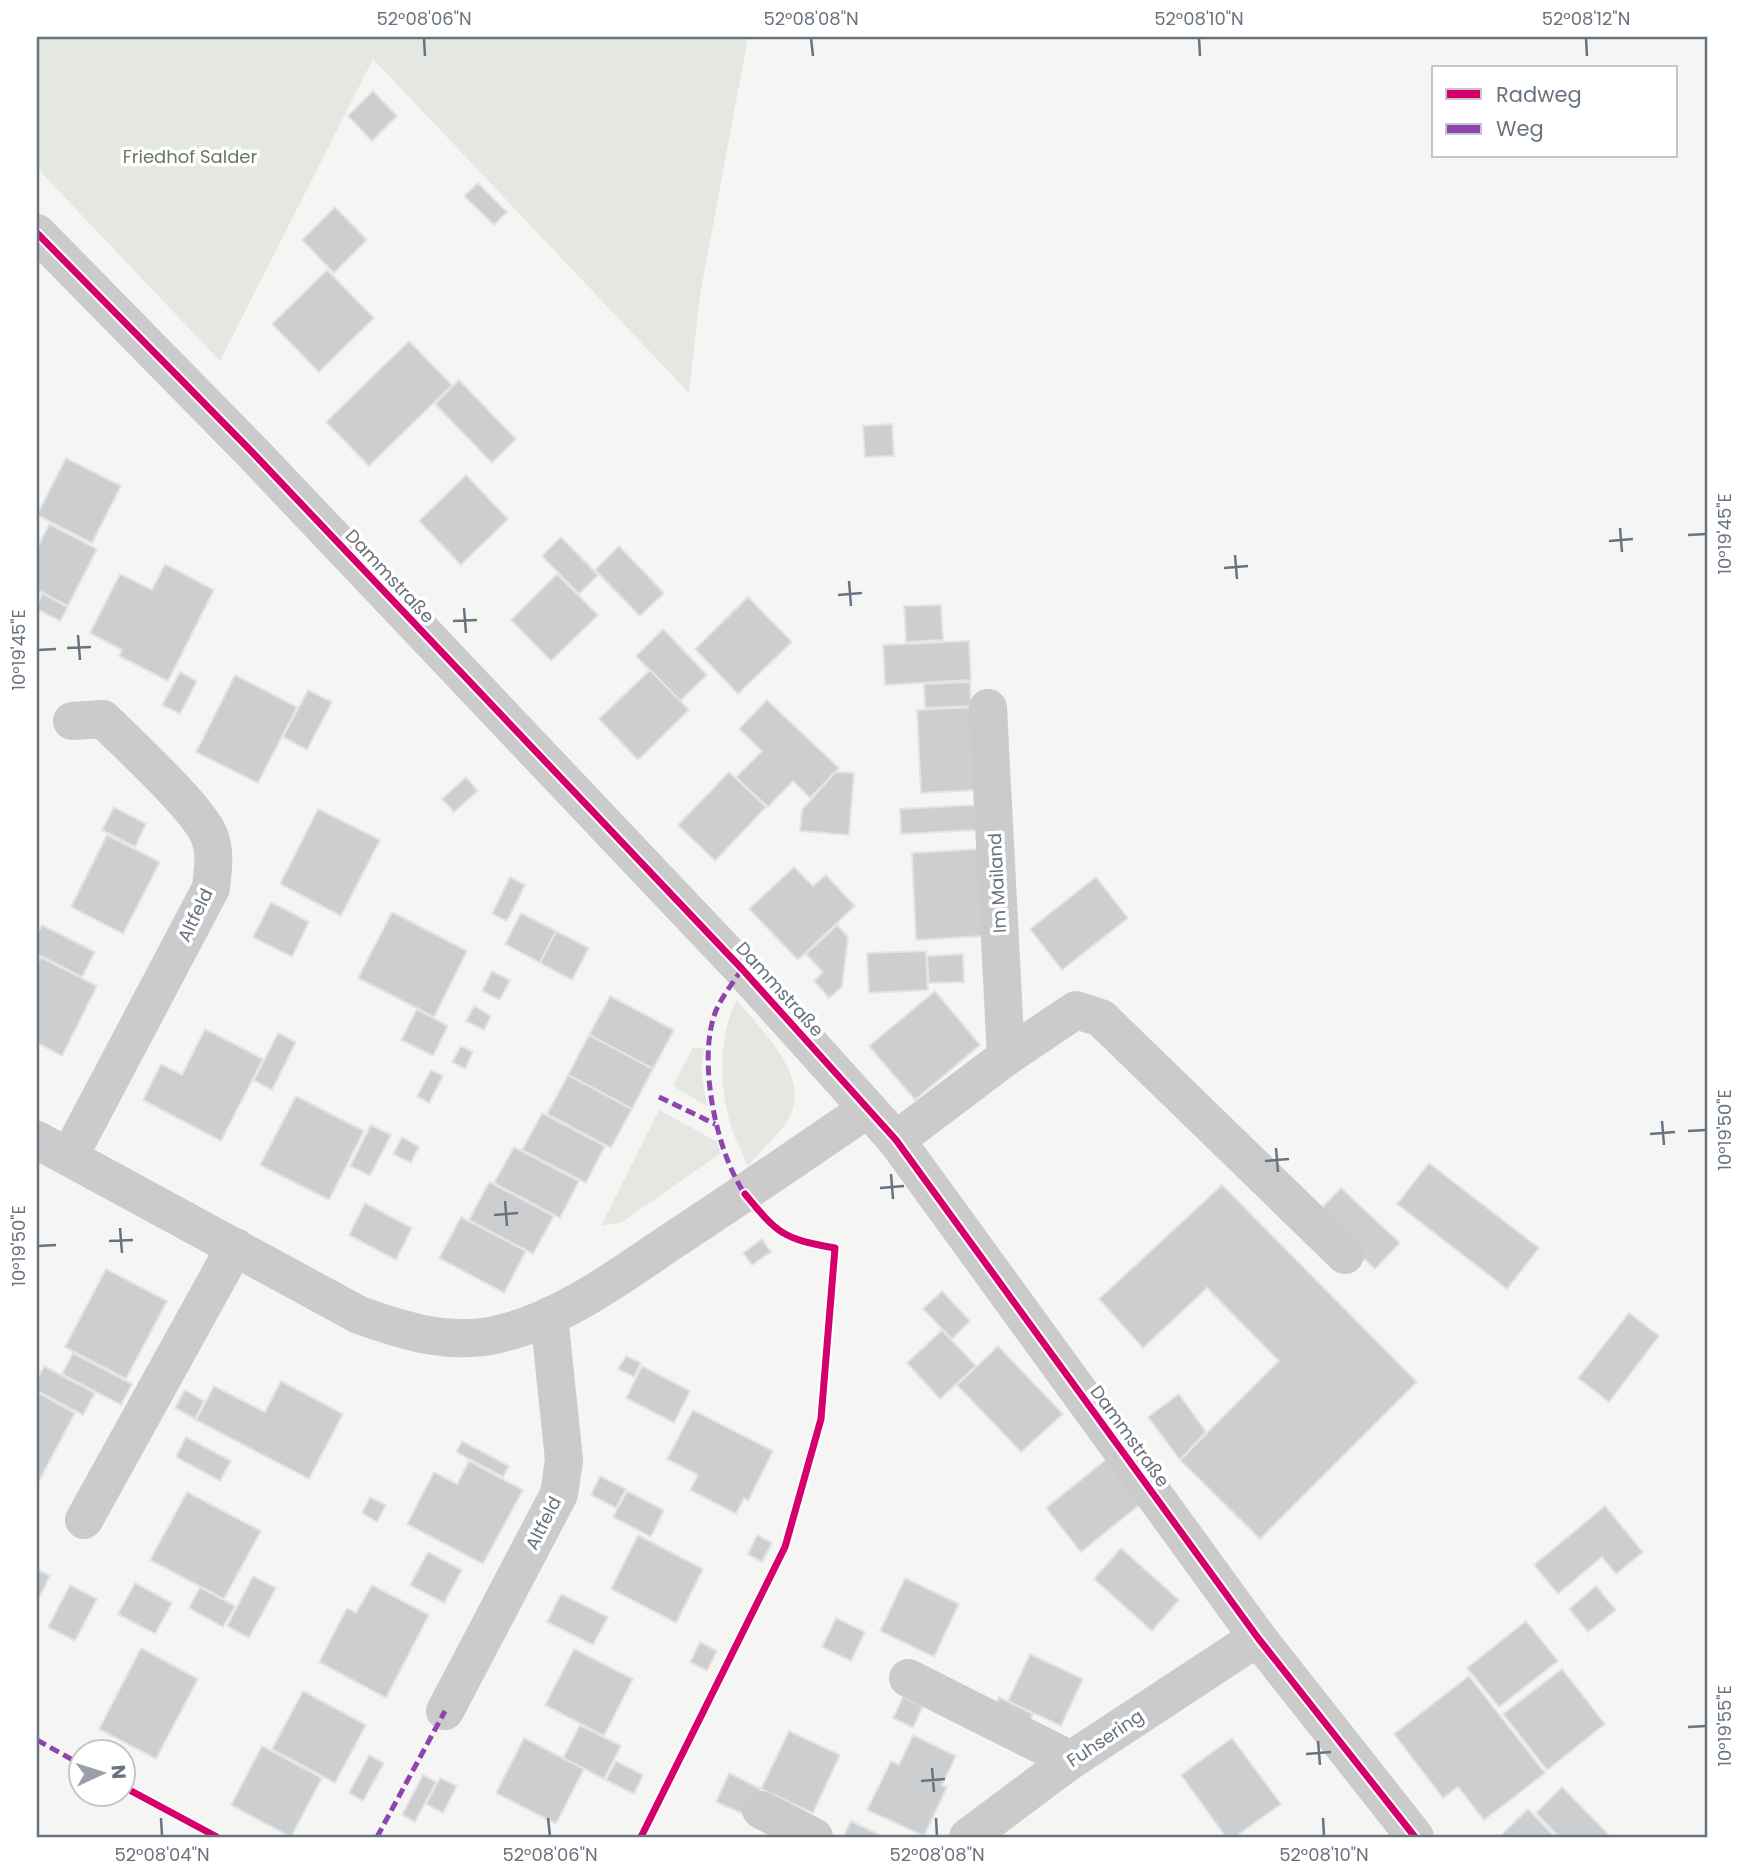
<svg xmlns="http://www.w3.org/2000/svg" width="1744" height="1874" font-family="Poppins,sans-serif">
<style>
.green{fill:#e4e7e2}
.building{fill:#cdcecf;stroke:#e4e4e4;stroke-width:2}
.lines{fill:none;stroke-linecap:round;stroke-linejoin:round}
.minor{stroke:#cbcbcc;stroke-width:38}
.quiet{stroke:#8e44ad;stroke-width:5;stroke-dasharray:10 5;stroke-linecap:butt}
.cycleway-casing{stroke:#fff;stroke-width:11}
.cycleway{stroke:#d6006c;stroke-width:7}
.ticks{fill:none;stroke:#687380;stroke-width:2.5}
.labels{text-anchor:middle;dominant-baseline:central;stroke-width:7;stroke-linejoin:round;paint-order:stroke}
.park-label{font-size:18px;fill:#687866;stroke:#fff}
.street-label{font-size:18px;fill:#687380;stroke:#fff}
.neatline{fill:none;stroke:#687380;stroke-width:2.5}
.ticks-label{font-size:18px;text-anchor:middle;fill:#687380}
</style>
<rect width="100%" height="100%" fill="#f5f5f4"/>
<g class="green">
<path d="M37 37H748L700 295 689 393 373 59 220 361 37 168Z"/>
<path d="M737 1000C761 1031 813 1076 788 1120 778 1136 760 1151 748 1166 741 1151 733 1135 729 1119 719 1084 719 1033 737 1000Z"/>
<path d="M693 1047 704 1049 701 1070 707 1106 673 1086Z"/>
<path d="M659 1110 716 1141 721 1153 622 1222 601 1226Z"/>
</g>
<g class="building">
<path d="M373 91 397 116 372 141 348 116Z"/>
<path d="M478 183 507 212 494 225 464 196Z"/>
<path d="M335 207 367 240 334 273 302 240Z"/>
<path d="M327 270 374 318 319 372 272 324Z"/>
<path d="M409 341 452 385 369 466 326 422Z"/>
<path d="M459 380 516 439 492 463 435 404Z"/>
<path d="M892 424 894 456 865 457 863 426Z"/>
<path d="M66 458 121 486 92 543 37 515Z"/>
<path d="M466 475 508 519 461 565 419 521Z"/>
<path d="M49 524 97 549 68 606 37 590V549Z"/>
<path d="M561 537 598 575 579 594 542 556Z"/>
<path d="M619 546 664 593 640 616 595 570Z"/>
<path d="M165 564 214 590 168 681 119 656 122 650 90 633 120 574 152 590Z"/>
<path d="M557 574 598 615 551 661 511 620Z"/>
<path d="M42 593 68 607 60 621 37 609Z"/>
<path d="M748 597 792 642 738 694 695 649Z"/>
<path d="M941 605 943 640 906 642 904 606Z"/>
<path d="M663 629 707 675 680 701 636 656Z"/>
<path d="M969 641 971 680 885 685 883 645Z"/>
<path d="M650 670 689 710 638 760 599 719Z"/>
<path d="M180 672 197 681 180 714 162 705Z"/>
<path d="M235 675 297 707 258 783 196 752Z"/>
<path d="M970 682 971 706 925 708 924 684Z"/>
<path d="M308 690 332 702 307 750 283 737Z"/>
<path d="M767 700 839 768 810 798 793 781 768 807 736 777 762 751 739 729Z"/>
<path d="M974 707 978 790 921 793 917 710Z"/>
<path d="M729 772 766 807 715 861 678 825Z"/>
<path d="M835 772 854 773 849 835 800 831 802 810Z"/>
<path d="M466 777 478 791 454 812 442 799Z"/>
<path d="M975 805 977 830 901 834 900 809Z"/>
<path d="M114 807 146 824 135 847 102 830Z"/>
<path d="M318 809 380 840 341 916 280 884Z"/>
<path d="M107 835 160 862 123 934 71 907Z"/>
<path d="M979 849 984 936 916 940 912 853Z"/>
<path d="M794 867 813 886 826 875 855 906 798 960 749 909Z"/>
<path d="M510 877 525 885 507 921 492 914Z"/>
<path d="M1096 877 1128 918 1062 970 1030 929Z"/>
<path d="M271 902 309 922 292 957 253 937Z"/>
<path d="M392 912 467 951 434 1017 358 978Z"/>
<path d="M521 913 556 931 540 963 505 944Z"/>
<path d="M42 925 95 952 82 977 37 954V935Z"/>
<path d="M837 925 848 937 842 987 829 998 814 981 823 972 806 954Z"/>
<path d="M556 931 589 948 572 980 540 963Z"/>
<path d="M926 951 928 990 869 993 867 953Z"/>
<path d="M963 954 964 982 929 983 927 956Z"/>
<path d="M41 957 97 986 62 1056 37 1043V965Z"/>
<path d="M492 971 510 980 500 1000 482 991Z"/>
<path d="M935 991 980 1045 915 1100 869 1046Z"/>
<path d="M610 996 674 1030 653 1069 589 1035Z"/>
<path d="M474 1006 491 1016 484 1030 466 1021Z"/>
<path d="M417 1009 448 1026 433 1056 401 1040Z"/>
<path d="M205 1029 263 1059 221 1141 143 1100 161 1064 182 1075Z"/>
<path d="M278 1033 296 1042 272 1090 254 1080Z"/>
<path d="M589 1035 653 1069 632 1109 568 1075Z"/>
<path d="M461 1046 473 1052 465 1069 452 1062Z"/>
<path d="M431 1070 443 1076 429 1103 417 1096Z"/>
<path d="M568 1075 632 1109 611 1148 547 1114Z"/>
<path d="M296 1096 364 1131 329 1200 260 1165Z"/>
<path d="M542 1113 605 1146 586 1183 522 1150Z"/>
<path d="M371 1125 391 1135 370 1176 350 1166Z"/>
<path d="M402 1137 419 1147 411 1163 393 1154Z"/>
<path d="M514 1147 579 1181 560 1218 494 1183Z"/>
<path d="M1429 1163 1539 1248 1507 1289 1397 1204Z"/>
<path d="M489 1182 554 1216 533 1254 469 1220Z"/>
<path d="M1222 1185 1417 1382 1260 1539 1180 1460 1279 1361 1207 1288 1143 1348 1099 1299Z"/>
<path d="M1341 1188 1400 1243 1375 1269 1316 1214Z"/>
<path d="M365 1203 412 1228 396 1260 349 1235Z"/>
<path d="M461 1217 526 1251 504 1293 439 1258Z"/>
<path d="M762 1239 771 1252 752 1265 743 1253Z"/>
<path d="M106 1269 167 1301 126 1379 65 1347Z"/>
<path d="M942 1291 970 1321 952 1339 923 1309Z"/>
<path d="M1629 1313 1659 1336 1609 1402 1578 1378Z"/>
<path d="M942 1330 976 1366 940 1399 907 1363Z"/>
<path d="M998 1346 1063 1414 1021 1452 957 1385Z"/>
<path d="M73 1353 132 1384 121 1405 62 1374Z"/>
<path d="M626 1356 641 1363 634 1377 618 1369Z"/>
<path d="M44 1366 95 1393 83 1415 37 1391V1380Z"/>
<path d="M642 1366 690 1391 674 1423 626 1398Z"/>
<path d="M281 1381 343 1414 309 1479 196 1420 214 1386 265 1412Z"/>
<path d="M185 1390 204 1401 195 1419 175 1408Z"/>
<path d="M37 1392 75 1413 37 1485Z"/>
<path d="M1179 1394 1206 1432 1180 1460 1148 1417Z"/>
<path d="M693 1410 773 1451 748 1501 744 1498 736 1514 690 1490 698 1475 667 1459Z"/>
<path d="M186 1437 231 1461 220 1481 176 1457Z"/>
<path d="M462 1441 509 1466 503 1477 456 1452Z"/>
<path d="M1108 1458 1143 1502 1081 1552 1046 1508Z"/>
<path d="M469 1461 523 1490 483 1564 407 1524 434 1472 457 1484Z"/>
<path d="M600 1476 626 1489 616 1508 591 1495Z"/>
<path d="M627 1491 664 1510 651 1537 613 1517Z"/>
<path d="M187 1492 261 1531 224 1599 150 1560Z"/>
<path d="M370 1497 386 1505 377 1522 362 1513Z"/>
<path d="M1605 1506 1643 1552 1616 1574 1602 1557 1558 1594 1534 1565Z"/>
<path d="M638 1535 703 1569 676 1623 611 1589Z"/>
<path d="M757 1535 772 1543 762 1562 748 1554Z"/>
<path d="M1121 1548 1179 1600 1152 1631 1094 1579Z"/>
<path d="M428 1552 462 1570 444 1603 410 1585Z"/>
<path d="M37 1569 50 1576 37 1602Z"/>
<path d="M253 1576 276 1588 249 1638 227 1626Z"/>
<path d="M905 1578 959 1604 934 1657 880 1631Z"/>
<path d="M135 1583 172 1603 155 1634 118 1614Z"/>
<path d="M70 1585 97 1599 75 1641 48 1627Z"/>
<path d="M372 1585 429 1615 386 1698 319 1662 347 1608 356 1613Z"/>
<path d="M1596 1586 1616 1610 1588 1632 1569 1609Z"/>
<path d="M200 1587 235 1606 223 1627 189 1608Z"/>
<path d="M561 1594 608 1617 593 1645 547 1622Z"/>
<path d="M836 1618 865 1632 851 1661 822 1647Z"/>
<path d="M1526 1621 1558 1661 1499 1707 1467 1668Z"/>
<path d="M700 1642 717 1651 707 1671 690 1662Z"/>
<path d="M141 1648 198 1679 156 1759 99 1729Z"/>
<path d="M574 1649 633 1679 604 1736 545 1705Z"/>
<path d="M1030 1654 1083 1679 1061 1726 1008 1701Z"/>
<path d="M1562 1669 1605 1724 1547 1770 1503 1714Z"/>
<path d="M1469 1676 1545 1773 1484 1820 1458 1787 1443 1798 1394 1734Z"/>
<path d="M303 1691 366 1725 335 1783 272 1749Z"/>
<path d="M903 1697 923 1706 913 1728 893 1718Z"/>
<path d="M999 1697 1033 1714 1026 1729 992 1713Z"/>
<path d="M580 1725 621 1746 604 1779 563 1758Z"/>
<path d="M789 1731 840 1755 813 1813 761 1789Z"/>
<path d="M913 1735 956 1756 942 1785 947 1787 924 1836 867 1810 891 1761 899 1765Z"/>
<path d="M524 1738 584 1769 556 1824 496 1793Z"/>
<path d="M1232 1738 1281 1804 1235 1837H1226L1181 1775Z"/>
<path d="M262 1746 322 1778 291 1837 231 1805Z"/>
<path d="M369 1755 384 1763 363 1801 349 1793Z"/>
<path d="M616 1761 643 1775 634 1794 606 1780Z"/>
<path d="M729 1773 761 1789 748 1816 716 1802Z"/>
<path d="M423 1775 436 1782 415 1822 402 1815Z"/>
<path d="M440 1778 457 1786 443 1813 426 1804Z"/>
<path d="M1562 1787 1608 1834 1605 1837H1559L1536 1813Z"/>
<path d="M1528 1809 1555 1837H1499Z"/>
<path d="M851 1821 884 1837H843Z"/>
</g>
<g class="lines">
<g class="minor">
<path d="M37 233 253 453 742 969 896 1140 1258 1638 1415 1837"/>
<path d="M988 708 1006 1057"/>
<path d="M37 1140 359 1315C404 1331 451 1346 499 1334 559 1320 613 1281 663 1247 731 1202 799 1156 866 1110"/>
<path d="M896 1140 1006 1057 1076 1010 1101 1018 1345 1255"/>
<path d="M69 1157 211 888C213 869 216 853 209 835 197 807 128 744 103 719L72 721"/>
<path d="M84 1520 235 1247"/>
<path d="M908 1678 1071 1760"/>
<path d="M445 1711 559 1494 564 1460 549 1316"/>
<path d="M761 1810 814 1837"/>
<path d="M968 1837 1071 1760 1246 1645"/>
</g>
<g class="quiet">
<path d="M742 969C733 983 719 1000 714 1016 698 1065 717 1156 747 1197"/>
<path d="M659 1097 715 1124"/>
<path d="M37 1740 80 1764"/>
<path d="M377 1837 445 1711"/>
</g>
<defs>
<g id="cycleway">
<path d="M37 233 253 453 742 969 896 1140 1258 1638 1415 1837"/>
<path d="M122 1786 217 1837"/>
<path d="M641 1837 785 1547 821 1419 835 1248C783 1239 778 1234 745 1194"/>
</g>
</defs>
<use href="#cycleway" class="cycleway-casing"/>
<use href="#cycleway" class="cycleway"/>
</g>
<path class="ticks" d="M424 38 425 56M811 38 813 56M1199 38 1200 56M1586 38 1587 56M1620 528 1622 552M1688 535 1706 534M1609 541 1633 539M1235 555 1237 579M1224 568 1248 566M849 581 851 606M838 595 862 593M464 608 466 633M453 621 477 620M78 635 80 660M67 648 91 647M38 650 56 649M1662 1121 1664 1145M1688 1131 1706 1130M1650 1134 1675 1132M1276 1148 1278 1172M1265 1161 1289 1159M891 1174 893 1199M880 1188 904 1186M505 1201 507 1226M494 1215 518 1213M120 1228 122 1253M109 1241 133 1240M38 1246 56 1245M1688 1727 1706 1726M1318 1741 1320 1765M1306 1754 1331 1752M932 1768 934 1792M921 1781 945 1779M161 1818 162 1836M548 1818 550 1836M936 1818 937 1836M1323 1818 1324 1836"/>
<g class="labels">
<g class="park-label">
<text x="190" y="156">Friedhof Salder</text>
</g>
<g class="street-label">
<text transform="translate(390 576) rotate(47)">Dammstraße</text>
<text transform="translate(997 883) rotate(-93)">Im Mailand</text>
<text transform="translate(195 915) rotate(-64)">Altfeld</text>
<text transform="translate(780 989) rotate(48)">Dammstraße</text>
<text transform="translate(1130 1436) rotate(54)">Dammstraße</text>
<text transform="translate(543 1523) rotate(-63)">Altfeld</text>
<text transform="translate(1105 1738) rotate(-34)">Fuhsering</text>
</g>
</g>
<rect width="1744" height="1874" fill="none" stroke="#ffffff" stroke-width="77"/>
<rect x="1432" y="66" width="245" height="91" fill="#ffffff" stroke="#c3c7cc" stroke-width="2"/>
<rect x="1446" y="89" width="35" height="10" fill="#d6006c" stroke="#c3c7cc" stroke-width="2"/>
<text x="1496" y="102" font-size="21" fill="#687380">Radweg</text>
<rect x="1446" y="124" width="35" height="10" fill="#8e44ad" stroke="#c3c7cc" stroke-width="2"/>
<text x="1496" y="136" font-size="21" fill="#687380">Weg</text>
<g transform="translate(102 1773) rotate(86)"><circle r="33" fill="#ffffff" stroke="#c3c7cc" stroke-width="2"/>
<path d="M0-5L12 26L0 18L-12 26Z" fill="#99a0a9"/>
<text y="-10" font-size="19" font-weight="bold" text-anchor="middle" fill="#687380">N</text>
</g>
<rect x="38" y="38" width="1668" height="1798" class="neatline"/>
<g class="ticks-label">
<text x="424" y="25">52°08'06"N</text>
<text x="811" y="25">52°08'08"N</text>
<text x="1199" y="25">52°08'10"N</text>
<text x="1586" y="25">52°08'12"N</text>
<text transform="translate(1725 534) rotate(-90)" y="6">10°19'45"E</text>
<text transform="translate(19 650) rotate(-90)" y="6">10°19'45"E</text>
<text transform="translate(1725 1130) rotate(-90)" y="6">10°19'50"E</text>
<text transform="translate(19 1246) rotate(-90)" y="6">10°19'50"E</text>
<text transform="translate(1725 1726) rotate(-90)" y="6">10°19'55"E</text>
<text x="162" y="1861">52°08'04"N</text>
<text x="550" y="1861">52°08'06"N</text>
<text x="937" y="1861">52°08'08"N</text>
<text x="1324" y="1861">52°08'10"N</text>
</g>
</svg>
